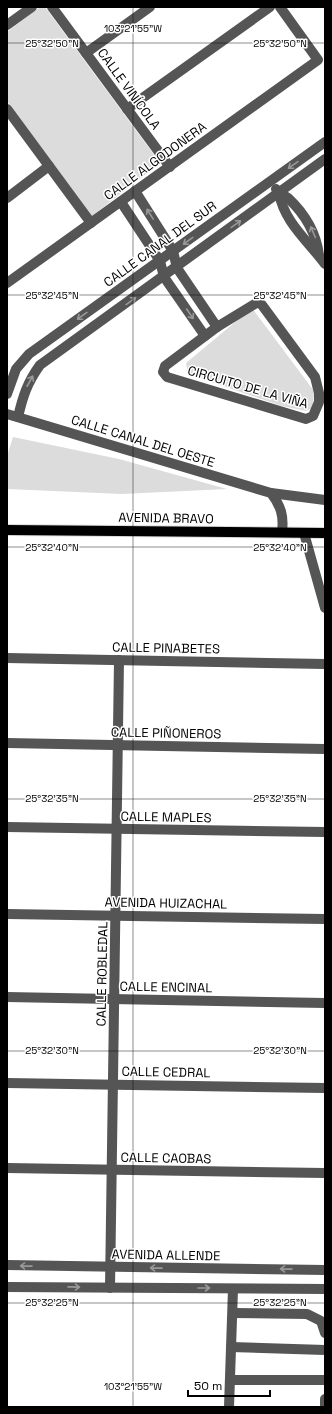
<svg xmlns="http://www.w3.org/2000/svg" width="332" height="1414" font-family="'Space Grotesk',sans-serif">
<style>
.green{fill:#dcdcdc}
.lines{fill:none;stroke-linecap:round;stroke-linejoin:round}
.major-casing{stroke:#dbdbdb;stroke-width:12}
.minor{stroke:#555;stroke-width:10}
.major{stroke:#000;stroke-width:10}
.oneway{stroke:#999}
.ticks{fill:none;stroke:#000;stroke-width:1;stroke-opacity:0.45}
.labels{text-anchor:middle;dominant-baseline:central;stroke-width:3;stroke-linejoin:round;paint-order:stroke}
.street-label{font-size:13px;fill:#000;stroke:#fff}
.ticks-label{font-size:10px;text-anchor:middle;fill:#000;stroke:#fff;stroke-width:3;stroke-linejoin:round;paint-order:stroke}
</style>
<rect width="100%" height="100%" fill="#fff"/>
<g class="green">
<path d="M40 7H45L160 163 92 216 7 101V32Z"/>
<path d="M252 308 314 391 313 408 306 411 282 406 188 374 186 363Z"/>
<path d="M13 437 119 459 227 489 122 494 7 489V456Z"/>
</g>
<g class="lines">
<defs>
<path id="major" d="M7 530 325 533"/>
</defs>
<use href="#major" class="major-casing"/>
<g class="minor">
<path d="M52 7 170 167"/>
<path d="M7 25 32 7"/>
<path d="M86 53 150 7"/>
<path d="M7 109 91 223"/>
<path d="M127 109 270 7"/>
<path d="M276 189C279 193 284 195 288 198 305 214 316 232 319 255"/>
<path d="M135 191 173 251 177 268 217 327"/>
<path d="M279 193C284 222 308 241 325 264"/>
<path d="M7 198 49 166"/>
<path d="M121 202 160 261 164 277 205 336"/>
<path d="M7 283 318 60 280 7"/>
<path d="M258 302 262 305 315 377 319 393V402L313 416 306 419 167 377 163 372 165 366 217 327Z"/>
<path d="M7 394 16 369 29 354 325 142"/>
<path d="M7 414 271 493C281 506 284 516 282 532"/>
<path d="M18 417C23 396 27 383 40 365L325 159"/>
<path d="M271 493 325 500"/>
<path d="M304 533 325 608"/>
<path d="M7 658 325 664"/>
<path d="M7 743 325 749"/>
<path d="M7 827 325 832"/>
<path d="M7 914 325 919"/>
<path d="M7 997 325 1003"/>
<path d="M7 1083 325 1088"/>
<path d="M7 1168 325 1173"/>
<path d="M7 1265 325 1270"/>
<path d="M7 1287 325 1289"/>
<path d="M110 1288 119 660"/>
<path d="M233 1313 307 1314 321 1321 325 1333"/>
<path d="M231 1347 325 1350"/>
<path d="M230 1380H325"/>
<path d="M229 1407 233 1289"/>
<path d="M325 1407V1399"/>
</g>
<use href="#major" class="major"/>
</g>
<defs><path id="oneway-shaft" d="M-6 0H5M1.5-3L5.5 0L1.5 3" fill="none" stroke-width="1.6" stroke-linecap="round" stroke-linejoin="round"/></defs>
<g class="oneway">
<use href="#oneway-shaft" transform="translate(293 165) rotate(145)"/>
<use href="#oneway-shaft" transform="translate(150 214) rotate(-122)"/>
<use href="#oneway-shaft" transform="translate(236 224) rotate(-36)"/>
<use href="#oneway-shaft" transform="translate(313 232) rotate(-113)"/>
<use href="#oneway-shaft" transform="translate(188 241) rotate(144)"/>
<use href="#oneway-shaft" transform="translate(131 301) rotate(-36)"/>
<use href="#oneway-shaft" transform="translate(190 314) rotate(56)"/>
<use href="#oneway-shaft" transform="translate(82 316) rotate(144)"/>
<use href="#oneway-shaft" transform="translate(30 381) rotate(-61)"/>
<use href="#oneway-shaft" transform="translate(26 1266) rotate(-179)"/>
<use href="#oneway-shaft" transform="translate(156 1268) rotate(-179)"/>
<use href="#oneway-shaft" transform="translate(286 1269) rotate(-179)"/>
<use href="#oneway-shaft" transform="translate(74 1287) rotate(1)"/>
<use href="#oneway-shaft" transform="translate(204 1288)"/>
</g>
<path class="ticks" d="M133 7V1407M7 43H325M7 295H325M7 547H325M7 799H325M7 1051H325M7 1303H325"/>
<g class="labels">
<g class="street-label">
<text transform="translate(129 89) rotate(54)">CALLE VINÍCOLA</text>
<text transform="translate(155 161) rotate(-36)">CALLE ALGODONERA</text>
<text transform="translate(160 244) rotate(-36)">CALLE CANAL DEL SUR</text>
<text transform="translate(248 387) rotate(16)">CIRCUITO DE LA VIÑA</text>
<text transform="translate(143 441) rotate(17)">CALLE CANAL DEL OESTE</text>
<text transform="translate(166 518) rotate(1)">AVENIDA BRAVO</text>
<text transform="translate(166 648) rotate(1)">CALLE PINABETES</text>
<text transform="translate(166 733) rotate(1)">CALLE PIÑONEROS</text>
<text transform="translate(166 817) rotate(1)">CALLE MAPLES</text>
<text transform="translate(166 903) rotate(1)">AVENIDA HUIZACHAL</text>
<text transform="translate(102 974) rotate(-89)">CALLE ROBLEDAL</text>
<text transform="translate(166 987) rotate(1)">CALLE ENCINAL</text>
<text transform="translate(166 1072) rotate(1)">CALLE CEDRAL</text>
<text transform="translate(166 1158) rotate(1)">CALLE CAOBAS</text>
<text transform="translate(166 1255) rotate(1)">AVENIDA ALLENDE</text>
</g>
</g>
<g class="ticks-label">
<text x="133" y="32">103°21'55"W</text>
<text x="52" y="47">25°32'50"N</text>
<text x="280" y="47">25°32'50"N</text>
<text x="52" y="299">25°32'45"N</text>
<text x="280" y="299">25°32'45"N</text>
<text x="52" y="551">25°32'40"N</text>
<text x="280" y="551">25°32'40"N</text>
<text x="52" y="802">25°32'35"N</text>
<text x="280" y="802">25°32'35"N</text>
<text x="52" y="1054">25°32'30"N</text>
<text x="280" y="1054">25°32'30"N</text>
<text x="52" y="1306">25°32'25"N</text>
<text x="280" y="1306">25°32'25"N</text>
<text x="133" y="1390">103°21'55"W</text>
</g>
<rect width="332" height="1414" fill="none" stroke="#000000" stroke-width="16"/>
<path d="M188 1390v6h82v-6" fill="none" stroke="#000000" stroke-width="2"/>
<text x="194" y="1390" font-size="12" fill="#000000" stroke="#ffffff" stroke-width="3" paint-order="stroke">50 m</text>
</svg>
